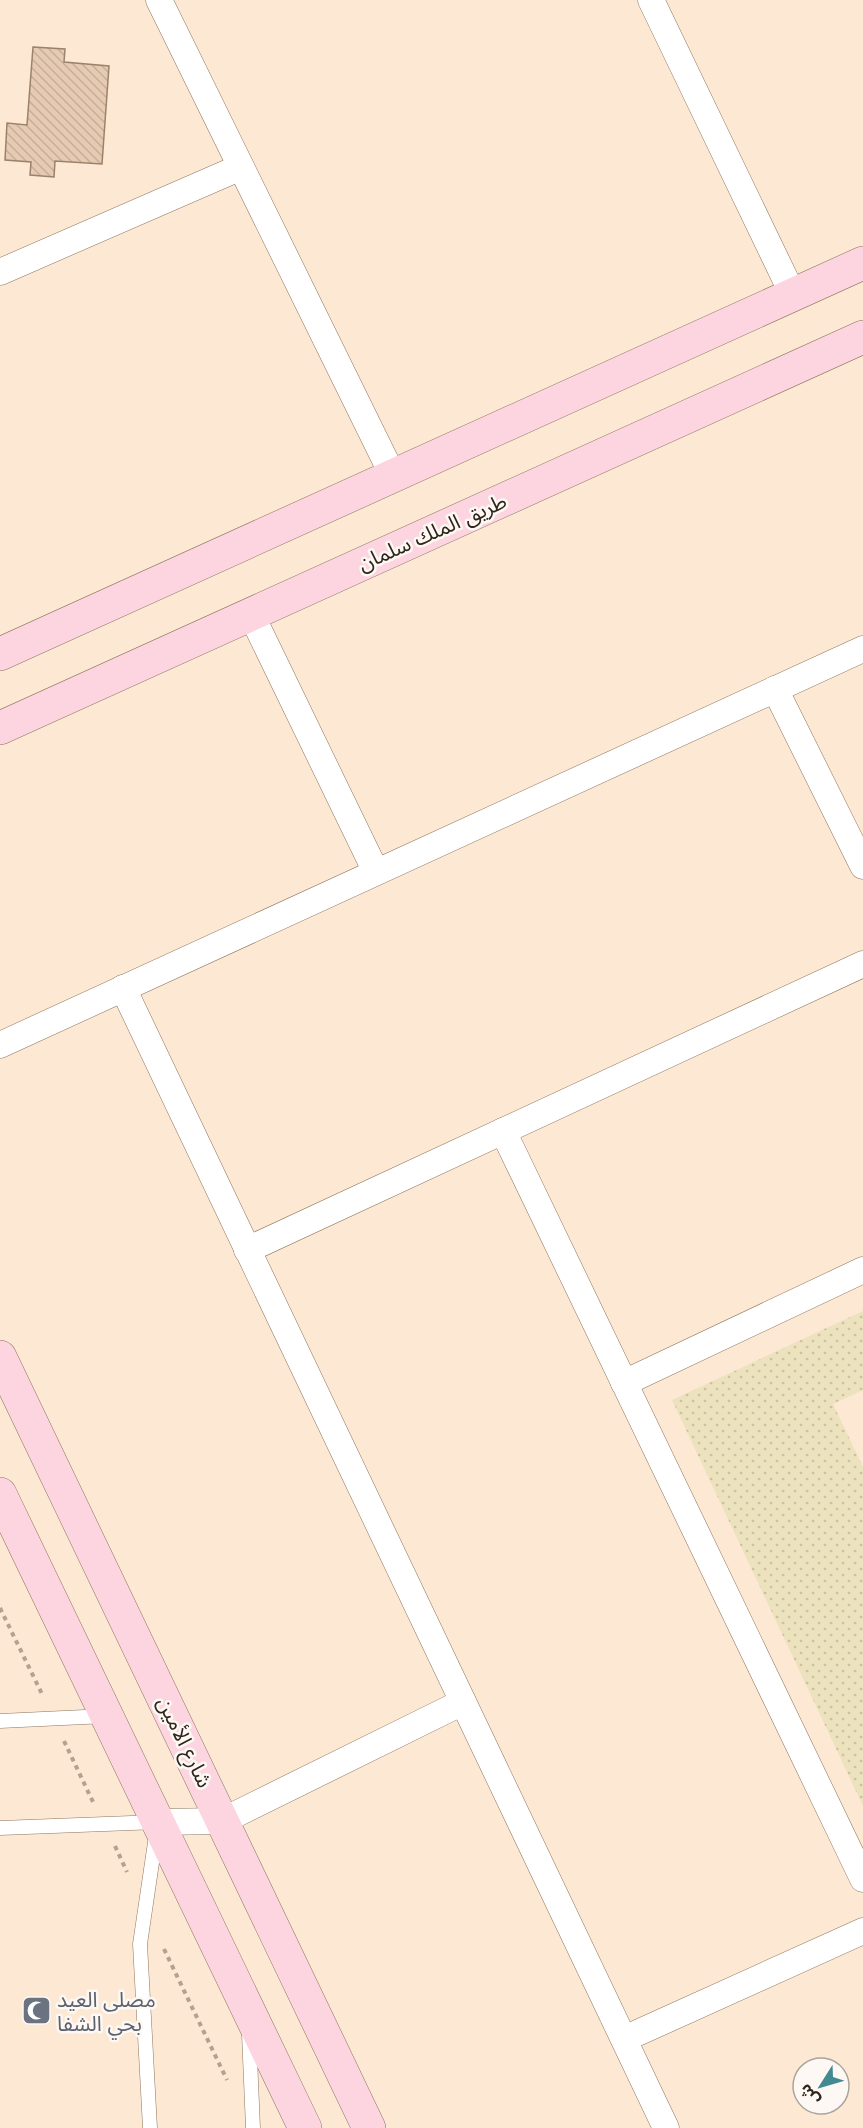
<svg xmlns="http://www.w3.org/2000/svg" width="863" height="2128" font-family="Poppins,'Noto Sans Arabic',sans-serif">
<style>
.sand{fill:url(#sand-dots)}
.building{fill:url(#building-back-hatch);stroke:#9b826b;stroke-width:1.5}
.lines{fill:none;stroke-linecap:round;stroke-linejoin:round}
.lane-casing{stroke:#8d765e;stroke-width:15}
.street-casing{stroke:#8d765e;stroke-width:27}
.secondary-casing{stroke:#8d765e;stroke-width:34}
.path{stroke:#b3a291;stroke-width:4;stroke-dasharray:4.5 4.5;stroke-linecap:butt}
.lane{stroke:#fff;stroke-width:14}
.street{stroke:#fff;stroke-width:26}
.secondary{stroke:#fcd5e1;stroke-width:33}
.labels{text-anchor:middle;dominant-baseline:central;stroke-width:5;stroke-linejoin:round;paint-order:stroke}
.street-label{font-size:21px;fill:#2e251b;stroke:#fdf8f3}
.worship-label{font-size:21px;fill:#5b616d;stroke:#fdf8f3;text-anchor:start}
</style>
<defs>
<pattern id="sand-dots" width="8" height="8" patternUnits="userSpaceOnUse" patternTransform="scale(1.5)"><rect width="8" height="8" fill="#ece2bd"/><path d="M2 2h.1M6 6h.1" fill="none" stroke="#cbc2a2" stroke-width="1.8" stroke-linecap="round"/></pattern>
<pattern id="building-back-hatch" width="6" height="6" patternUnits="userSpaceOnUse" patternTransform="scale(1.5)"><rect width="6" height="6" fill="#e6cbb2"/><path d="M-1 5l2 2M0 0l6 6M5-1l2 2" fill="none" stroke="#c6ae98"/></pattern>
</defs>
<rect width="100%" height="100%" fill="#fde8d3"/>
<path class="sand" d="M863 1311V1390L833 1404 863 1467V1806L672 1400Z"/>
<path class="building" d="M33 47 65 49 64 62 109 66 102 164 55 161 54 177 30 175 31 162 5 160 7 123 27 125Z"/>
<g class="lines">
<defs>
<g id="lane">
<path d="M0 1721 106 1716"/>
<path d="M0 1828 158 1822 140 1944 150 2128"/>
<path d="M249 2034 253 2128"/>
</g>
<g id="street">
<path d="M159 0 393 476"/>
<path d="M651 0 793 295"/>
<path d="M0 272 241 167"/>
<path d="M251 614 376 872"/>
<path d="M775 689 863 866"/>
<path d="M123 988 666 2128"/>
<path d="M0 1045 863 649"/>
<path d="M503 1131 863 1879"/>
<path d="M247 1250 863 964"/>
<path d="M624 1383 863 1270"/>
<path d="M158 1822 222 1821 463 1702"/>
<path d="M624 2039 863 1931"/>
</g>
<g id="secondary">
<path d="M0 654 863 263"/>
<path d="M0 728 863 337"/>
<path d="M0 1357 369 2128"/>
<path d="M0 1494 305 2128"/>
</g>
</defs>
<use href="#lane" class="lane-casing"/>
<use href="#street" class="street-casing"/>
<use href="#secondary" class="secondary-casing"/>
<g class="path">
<path d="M0 1608 43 1696"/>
<path d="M64 1741 93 1802"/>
<path d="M115 1846 127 1872"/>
<path d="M164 1949 227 2080"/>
</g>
<use href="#lane" class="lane"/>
<use href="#street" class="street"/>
<use href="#secondary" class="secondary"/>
</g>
<defs>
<symbol id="mosque-square" viewBox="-11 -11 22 22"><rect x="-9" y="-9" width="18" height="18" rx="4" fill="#6b7280" stroke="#fdf8f3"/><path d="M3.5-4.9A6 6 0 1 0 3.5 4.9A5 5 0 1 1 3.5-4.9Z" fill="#fff"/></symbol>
</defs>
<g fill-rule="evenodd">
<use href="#mosque-square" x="20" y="1994" width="33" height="33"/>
</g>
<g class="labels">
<g class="street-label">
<text transform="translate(432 532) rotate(-24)">طريق الملك سلمان</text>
<text transform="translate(185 1742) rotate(64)">شارع الأمين</text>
</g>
<g class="worship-label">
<text x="57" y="1999">مصلى العيد<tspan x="57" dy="24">بحي الشفا</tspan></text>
</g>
</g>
<g transform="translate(821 2086) rotate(233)"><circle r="28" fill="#fdf8f3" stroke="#aaa49d" stroke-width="1.5"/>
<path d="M0-4.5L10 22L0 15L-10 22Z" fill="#428991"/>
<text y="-9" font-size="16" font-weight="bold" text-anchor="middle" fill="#2e251b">ش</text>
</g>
</svg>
